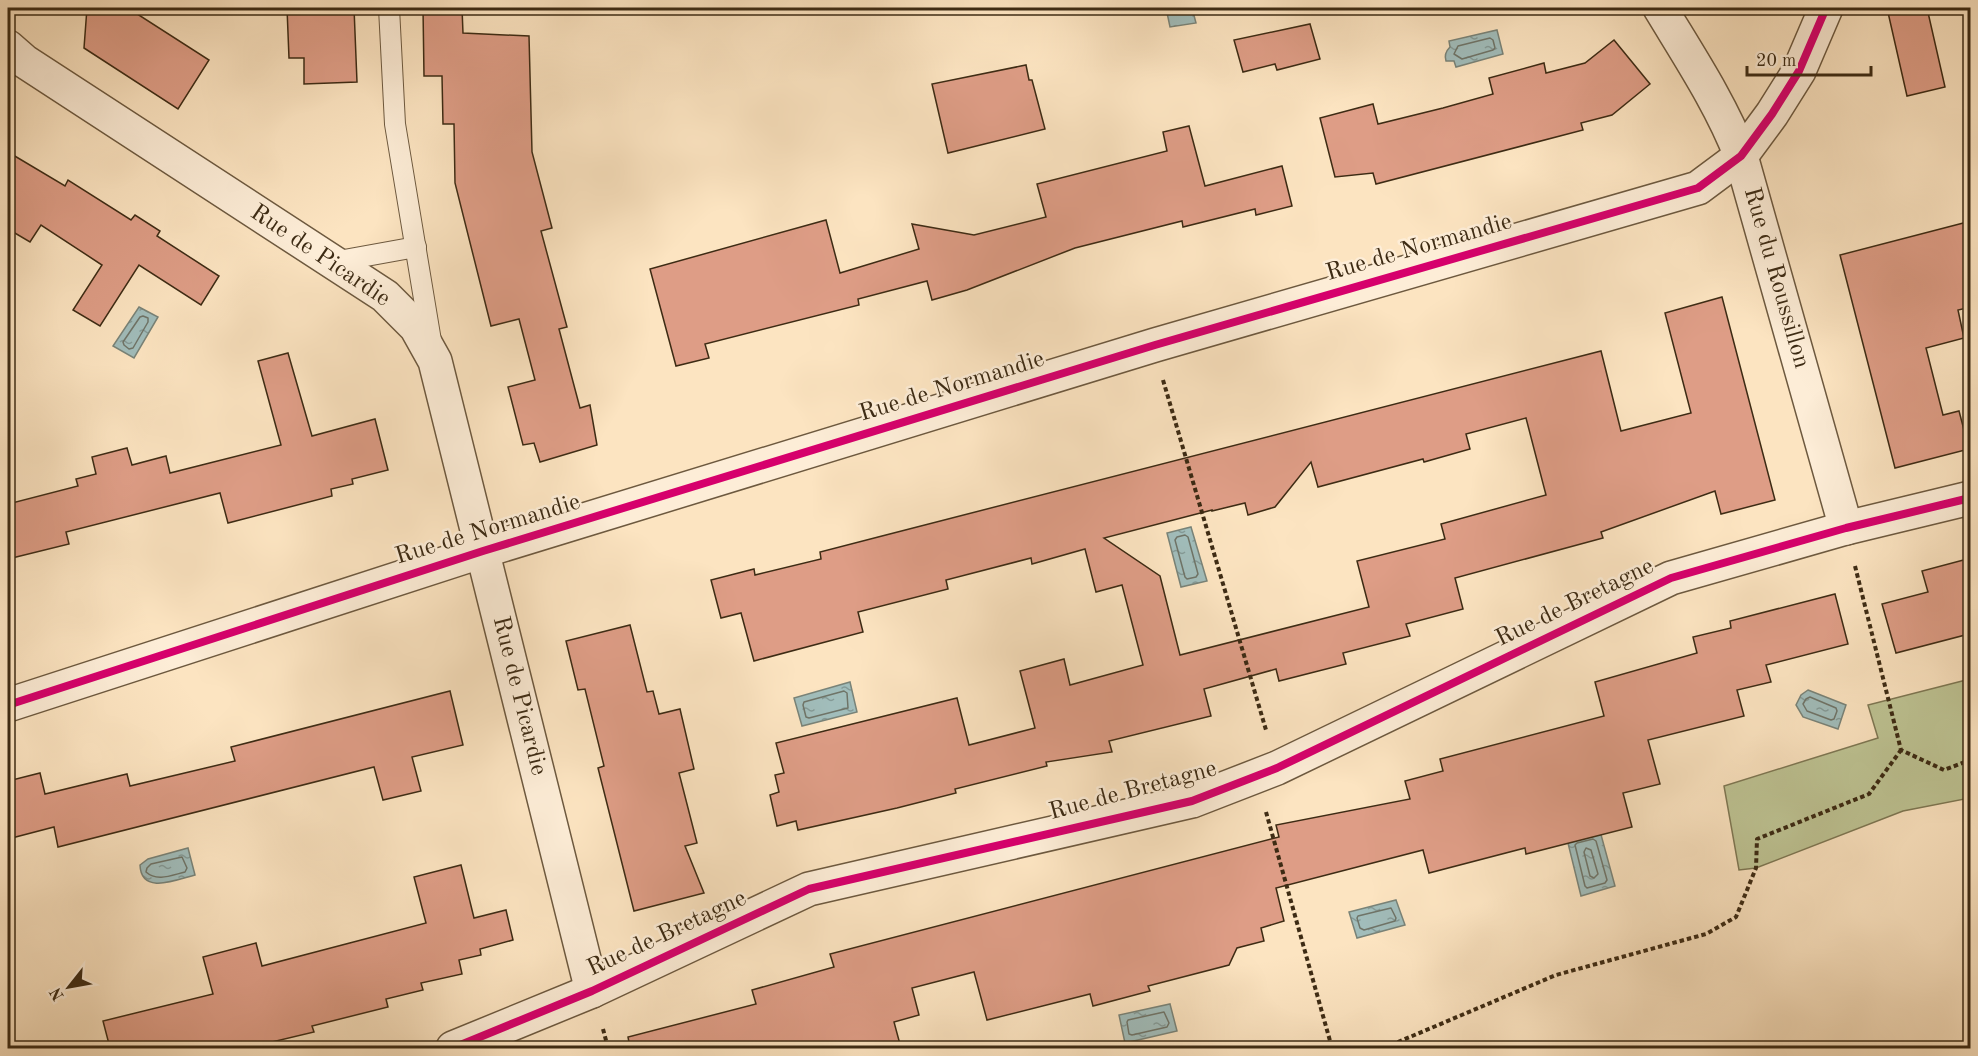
<svg xmlns="http://www.w3.org/2000/svg" width="1978" height="1056" font-family="'Old Standard TT',serif">
<style>
.green{fill:#bec494;stroke:#7e7854;stroke-width:1.5}
.water{fill:url(#water-ripples);stroke:#798378;stroke-width:1.5}
.lines{fill:none;stroke-linecap:round;stroke-linejoin:round}
.shore{stroke:#6f7468;stroke-width:1.5}
.building{fill:#de9d86;stroke:#3d2b14;stroke-width:1.5;fill-rule:evenodd}
.lane-casing{stroke:#6d593f;stroke-width:22}
.street-casing{stroke:#6d593f;stroke-width:36}
.path{stroke:#3d2b14;stroke-width:4;stroke-dasharray:4.5 3;stroke-linecap:butt}
.lane{stroke:#fdedd7;stroke-width:20}
.street{stroke:#fdedd7;stroke-width:33}
.cycleway-casing{stroke:#fdedd7;stroke-width:11}
.cycleway{stroke:#d6006c;stroke-width:8}
.labels{text-anchor:middle;dominant-baseline:central;stroke-width:5;stroke-linejoin:round;paint-order:stroke}
.street-label{font-size:24px;fill:#3d2b14;stroke:#fdedd7}
</style>
<defs>
<pattern id="water-ripples" width="26" height="14" patternUnits="userSpaceOnUse" patternTransform="scale(1.5)"><rect width="26" height="14" fill="#a1bdbb"/><path d="M2 4q2-2 4 0t4 0M15 11q2-2 4 0t4 0" fill="none" stroke="#849a97"/></pattern>
</defs>
<rect width="100%" height="100%" fill="#fce4c1"/>
<filter id="stains"><feTurbulence type="fractalNoise" baseFrequency=".00333" numOctaves="4"/><feColorMatrix values="0 0 0 0 .2 0 0 0 0 .09 0 0 0 0 .02 0 0 0 .5 -.17"/></filter>
<radialGradient id="worn" r=".72"><stop offset=".6" stop-color="#630" stop-opacity="0"/><stop offset="1" stop-color="#630" stop-opacity=".3"/></radialGradient>
<path class="green" d="M1970 679V798L1903 811 1756 868 1739 870 1724 786 1878 738 1868 705Z"/>
<g class="water">
<path d="M1166 8H1192L1196 23 1170 27Z"/>
<path d="M1497 30 1503 54 1456 67 1454 61H1446C1444 55 1446 51 1450 47L1449 41Z"/>
<path d="M139 307 158 317 134 358 113 346Z"/>
<path d="M1191 527 1207 581 1181 587 1167 533Z"/>
<path d="M850 682 857 712 802 726 794 698Z"/>
<path d="M1808 690 1846 705 1838 729 1803 717 1796 705 1801 695Z"/>
<path d="M1600 831 1615 886 1581 896 1567 839Z"/>
<path d="M188 848 195 875C176 880 141 895 140 865L148 859Z"/>
<path d="M1396 900 1405 925 1357 938 1349 912Z"/>
<path d="M1170 1004 1177 1031 1125 1043 1119 1015Z"/>
</g>
<g class="lines">
<g class="shore">
<path d="M1490 38 1493 40 1495 48 1493 50 1462 59 1454 54 1458 46Z"/>
<path d="M143 316 148 318V322L133 348 129 349 124 345 123 342 140 317Z"/>
<path d="M1185 535 1188 537 1198 574 1196 577 1187 579 1185 577 1175 540 1177 537Z"/>
<path d="M844 691 847 693 848 708 809 718 806 717 803 705 804 702Z"/>
<path d="M1810 697 1836 708 1837 711 1834 719 1831 720 1807 711 1803 704 1806 699Z"/>
<path d="M1593 839 1596 841 1607 880 1605 883 1587 888 1585 886 1575 845 1577 843Z"/>
<path d="M1586 848 1591 850 1598 874 1594 878 1590 876 1584 852Z"/>
<path d="M182 857 187 868 185 872C172 875 157 882 146 872L147 868 151 864Z"/>
<path d="M1391 908 1396 918 1395 921 1364 930 1360 928 1357 918 1358 916Z"/>
<path d="M1164 1012 1169 1023 1167 1027 1132 1035 1129 1034 1127 1022 1128 1020Z"/>
</g>
</g>
<g class="building">
<path d="M87 8H128L209 60 178 109 84 48Z"/>
<path d="M287 8H354L357 82 304 84V58H289Z"/>
<path d="M423 8H462L463 33 529 36 532 152 552 228 541 231 567 327 559 329 580 408 590 405 597 445 540 462 534 443 523 445 508 387 535 380 519 319 491 326 455 183 454 124H443L442 76H424Z"/>
<path d="M1887 8H1927L1945 87 1907 96Z"/>
<path d="M1310 24 1320 59 1277 70 1275 64 1243 72 1234 40Z"/>
<path d="M1614 40 1650 84 1612 115 1581 123 1583 130 1376 184 1373 173 1335 177 1320 118 1373 104 1378 124 1443 108 1493 94 1489 78 1544 63 1546 73 1585 63Z"/>
<path d="M1026 65 1029 80H1032L1045 129 948 153 932 84Z"/>
<path d="M1189 126 1205 186 1282 166 1292 206 1256 215 1255 209 1183 227 1182 221 1075 248 967 290 932 300 927 281 858 299 859 305 705 344 709 358 676 366 650 269 826 220 840 273 919 249 912 224 974 235 1046 217 1037 184 1167 151 1163 132Z"/>
<path d="M8 152 65 186 68 180 131 220 135 215 160 231 157 236 219 276 201 305 139 265 100 326 73 310 102 265 41 225 30 242 8 229Z"/>
<path d="M1971 221V307L1958 310 1964 338 1926 348 1943 415 1959 411 1969 449 1895 468 1840 255Z"/>
<path d="M1722 297 1775 500 1721 514 1715 491 1601 532 1603 538 1455 578 1463 609 1406 624 1410 636 1343 653 1346 664 1279 681 1276 669 1204 689 1211 716 1109 741 1112 752 1046 762 1047 766 955 789 956 793 897 808 798 830 796 821 777 826 770 795 779 792 775 775 784 773 776 743 957 698 969 745 1035 728 1020 671 1064 659 1070 685 1143 665 1122 585 1096 592 1085 549 1032 564 1031 558 946 580 948 589 858 612 863 632 754 661 741 613 721 618 711 580 754 569 755 575 821 559 820 552 882 536 1601 351 1621 431 1691 413 1665 313ZM1526 418 1546 495 1441 524 1445 539 1357 561 1369 607 1180 655 1160 576 1104 538 1212 510V511L1245 503 1248 515 1275 507 1311 462 1318 487 1423 459 1424 462 1470 449 1466 434Z"/>
<path d="M288 353 312 436 375 419 388 470 352 479 353 484 331 489 332 496 228 523 220 493 66 532 69 544 8 559V504L78 486 76 479 96 474 92 457 127 448 132 465 166 456 170 473 281 445 258 361Z"/>
<path d="M1971 558V620L1965 635 1896 653 1882 604 1928 592 1922 571Z"/>
<path d="M1835 594 1848 644 1766 665 1771 682 1737 690 1744 716 1648 740 1660 784 1623 793 1632 827 1526 854 1525 848 1429 873 1423 850 1276 888 1284 921 1261 928 1264 941 1237 948 1229 965 1148 986 1150 991 1093 1006 1090 994 987 1020 974 972 912 988 919 1015 894 1022 901 1048H630L628 1037 756 1004 752 990 834 967 830 954 1279 837 1276 825 1410 799 1405 781 1443 771 1440 759 1604 716 1595 682 1697 653 1693 637 1731 628 1730 621Z"/>
<path d="M630 625 647 692 653 691 659 714 680 709 694 769 679 773 697 843 685 846 704 893 634 911 598 768 604 766 585 689 578 690 566 641Z"/>
<path d="M450 691 463 745 412 757 421 791 383 800 374 767 58 847 54 827 8 839V781L40 773 45 794 127 774 130 786 235 761 231 747Z"/>
<path d="M461 865 474 918 506 910 513 940 480 949 481 955 459 960 462 974 421 983 423 990 386 999 388 1007 312 1026 314 1032 247 1048H110L103 1021 213 994 203 957 256 943 262 966 426 923 414 877Z"/>
</g>
<g class="lines">
<defs>
<g id="lane">
<path d="M389 8 395 124 431 341"/>
<path d="M333 262 416 247"/>
</g>
<g id="street">
<path d="M1660 8C1689 56 1721 104 1741 156L1846 528"/>
<path d="M8 47 24 61 385 296 416 327 435 361 592 991"/>
<path d="M8 705 483 551 1155 345 1698 188 1741 156 1772 114 1799 71 1826 8"/>
<path d="M453 1048 592 991 809 889 1192 801 1277 768 1671 578 1846 528 1970 498"/>
</g>
</defs>
<use href="#lane" class="lane-casing"/>
<use href="#street" class="street-casing"/>
<g class="path">
<path d="M1163 380 1266 730"/>
<path d="M1855 566 1901 750 1944 770 1970 760"/>
<path d="M1266 812 1332 1048"/>
<path d="M603 1029 608 1048"/>
<path d="M1384 1048 1556 975 1706 934 1736 917 1756 868 1757 839 1869 794 1901 750"/>
</g>
<use href="#lane" class="lane"/>
<use href="#street" class="street"/>
<defs>
<g id="cycleway">
<path d="M8 705 483 551 1155 345 1698 188 1741 156 1772 114 1799 71 1826 8"/>
<path d="M453 1048 592 991 809 889 1192 801 1277 768 1671 578 1846 528 1970 498"/>
</g>
</defs>
<use href="#cycleway" class="cycleway-casing"/>
<use href="#cycleway" class="cycleway"/>
</g>
<g class="labels">
<g class="street-label">
<text transform="translate(1419 248) rotate(-16)">Rue de Normandie</text>
<text transform="translate(320 256) rotate(34)">Rue de Picardie</text>
<text transform="translate(1776 278) rotate(74)">Rue du Roussillon</text>
<text transform="translate(952 387) rotate(-17)">Rue de Normandie</text>
<text transform="translate(488 530) rotate(-17)">Rue de Normandie</text>
<text transform="translate(1575 603) rotate(-26)">Rue de Bretagne</text>
<text transform="translate(519 696) rotate(76)">Rue de Picardie</text>
<text transform="translate(1133 791) rotate(-15)">Rue de Bretagne</text>
<text transform="translate(667 934) rotate(-25)">Rue de Bretagne</text>
</g>
</g>
<rect width="1978" height="1056" fill="none" stroke="#fce4c1" stroke-width="30"/>
<rect x="9" y="9" width="1960" height="1038" fill="none" stroke="#3d2b14" stroke-width="3"/>
<rect x="15" y="15" width="1948" height="1026" fill="none" stroke="#3d2b14" stroke-width="1.5"/>
<g transform="translate(69 987) rotate(239)" stroke="#fdedd7" stroke-width="4.5" paint-order="stroke">
<path d="M0-4.5L10 22L0 15L-10 22Z" fill="#3d2b14"/>
<text y="-9" font-size="16" font-weight="bold" text-anchor="middle" fill="#3d2b14">N</text>
</g>
<path d="M1747 66v9h124v-9" fill="none" stroke="#3d2b14" stroke-width="3"/>
<text x="1756" y="66" font-size="18" fill="#3d2b14" stroke="#fdedd7" stroke-width="4.5" paint-order="stroke">20 m</text>
<rect width="100%" height="100%" filter="url(#stains)"/>
<rect width="100%" height="100%" fill="url(#worn)"/>
</svg>
